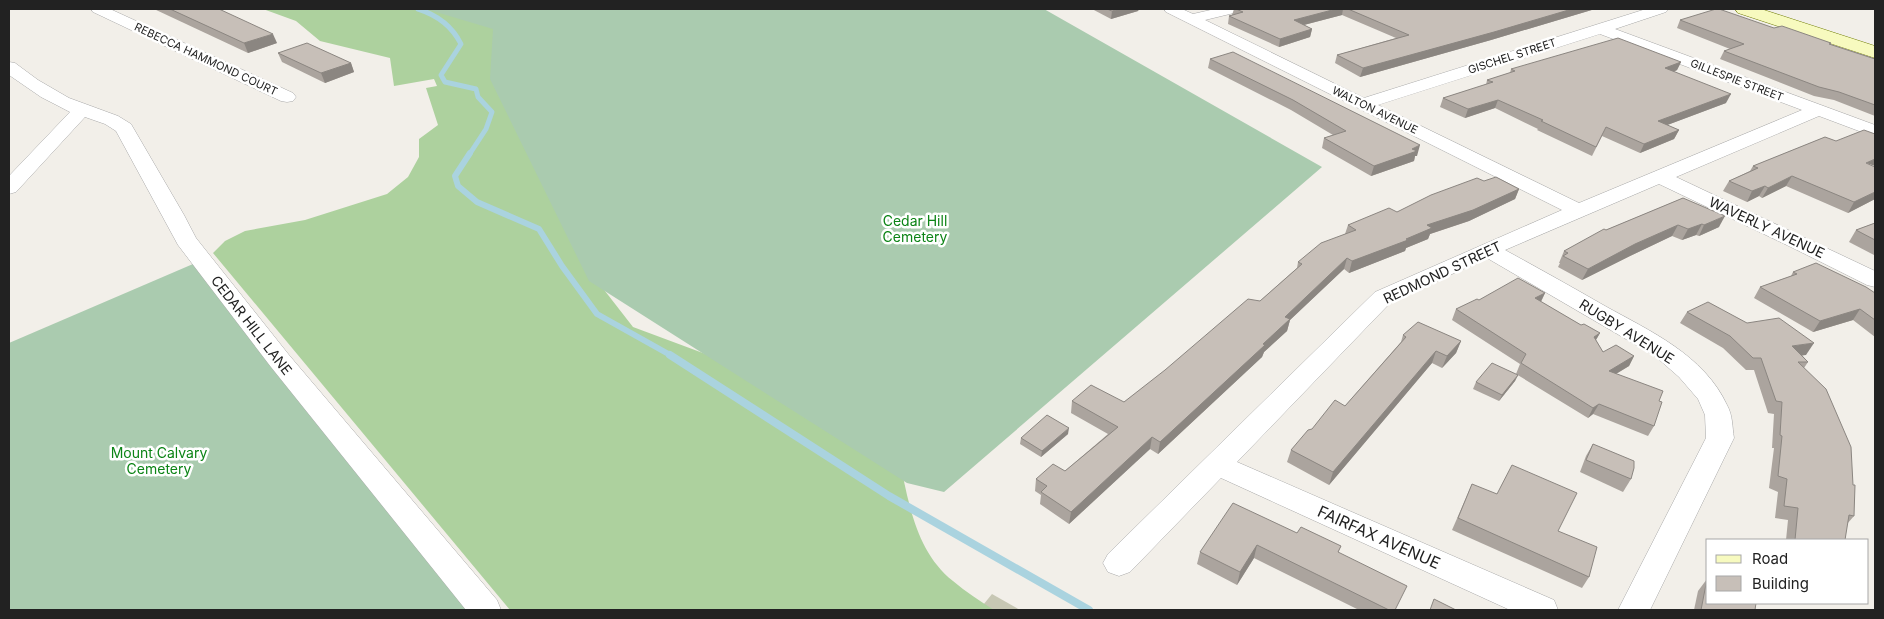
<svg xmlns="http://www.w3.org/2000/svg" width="1884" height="619" font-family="Inter,sans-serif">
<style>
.construction{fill:#c7c7b4}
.forest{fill:#add19e}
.cemetery{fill:#aacbaf}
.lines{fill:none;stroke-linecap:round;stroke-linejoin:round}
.stream-far2{stroke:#aad3df;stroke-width:5}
.stream-far1{stroke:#aad3df;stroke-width:6}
.stream{stroke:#aad3df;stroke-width:8}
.street-casing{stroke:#a9a9a9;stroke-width:1}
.secondary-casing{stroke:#707d05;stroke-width:1}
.street{fill:#fff;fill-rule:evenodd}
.secondary{fill:#f7fabf;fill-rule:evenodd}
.wall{fill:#aba49e}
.shaded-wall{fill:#8b8681}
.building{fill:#c7bfb8;stroke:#8b8681}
.labels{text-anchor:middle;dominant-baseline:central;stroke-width:5;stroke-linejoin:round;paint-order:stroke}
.far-street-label{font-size:11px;fill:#222;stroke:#fff}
.park-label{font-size:14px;fill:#0c8416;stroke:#fff}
.street-label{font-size:14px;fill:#222;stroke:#fff}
.near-street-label{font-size:16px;fill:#222;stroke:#fff}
</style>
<rect width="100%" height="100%" fill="#f2efe9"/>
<path class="construction" d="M992 594 1020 610H979Z"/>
<path class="forest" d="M263 9H559L591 273 633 327 762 375 898 453C908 498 914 550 953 581 966 592 980 601 994 610H510L213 253 225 241 245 231 305 220 387 194 408 177 419 157V139L438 125 426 88 437 86 434 79 394 86 390 58 320 41 296 21Z"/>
<g class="cemetery">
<path d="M426 9H1044L1322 167 944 492 907 483 589 281 490 79 493 29Z"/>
<path d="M193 264 477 610H9V343Z"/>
</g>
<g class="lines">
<path class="stream-far2" d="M418 9C437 15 452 26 461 44L441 75 445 82 476 89 478 97 492 112 486 129 469 155"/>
<path class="stream-far1" d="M470 153 455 176 458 186 477 202 539 229 562 266 597 314 672 356"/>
<path class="stream" d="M670 355 889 496 1089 610"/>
<defs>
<g id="street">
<path d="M91 9H110L293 93 296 97 293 101 287 102 281 101 93 12Z"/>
<path d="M1164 9H1182L1193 14 1215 9H1240L1238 12 1205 20 1364 98 1646 9H1668L1666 12 1615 29 1875 125V137L1819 116 1676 177 1875 271V287L1867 285 1793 248 1659 184 1505 250C1538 268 1572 287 1605 306 1650 331 1704 355 1727 405 1733 416 1732 426 1734 438L1650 610H1618L1706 438 1705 415 1698 399 1679 377 1655 356 1487 258 1391 302 1237 462 1554 600 1558 610H1510L1221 478 1130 572 1119 576 1108 572 1103 563 1108 554 1375 292 1562 210 1166 12ZM1600 34 1802 110 1579 203 1378 105Z"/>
<path d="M9 62 15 63 38 80 69 98 118 116 131 124 184 215 196 238 289 355 497 600 501 610H466L271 367 178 245 116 131 105 124 85 117 16 192 9 194V176L70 112 41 97 9 75Z"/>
</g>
<path id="secondary" d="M1735 9H1761L1875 46V58L1738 13Z"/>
</defs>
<use href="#street" class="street-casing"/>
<use href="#secondary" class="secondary-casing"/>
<use href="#street" class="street"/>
<use href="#secondary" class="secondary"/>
</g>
<g class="wall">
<path d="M154 9H219L277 43 248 53Z"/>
<path d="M1092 9H1139L1138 11 1111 19Z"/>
<path d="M1234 9H1595L1491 40 1360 77 1335 63 1337 55 1396 38 1342 15 1304 25 1312 29 1310 37 1279 47 1228 24 1229 16 1232 15Z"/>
<path d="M1680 20 1774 28 1831 43 1830 44 1875 59V116L1834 100 1814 96 1720 59 1724 51 1730 49 1677 28Z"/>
<path d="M278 53 351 63 354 72 325 83 282 62Z"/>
<path d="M1210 59 1417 156H1415L1414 161 1371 176 1322 148 1324 138 1333 135 1291 110 1208 68Z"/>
<path d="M1681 62 1677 70 1674 72 1726 103 1667 125 1679 130 1674 139 1640 153 1602 136 1592 156 1537 130 1538 129 1495 108 1465 118 1440 107 1443 98 1486 85 1487 80 1510 73 1511 69Z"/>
<path d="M1825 137 1875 199 1848 213 1786 186 1762 198 1759 196 1747 202 1723 191 1729 181 1750 171 1753 166Z"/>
<path d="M1484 181 1519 189 1515 199 1469 221 1430 234 1428 239 1406 248 1405 251 1349 273 1344 269 1290 320 1287 331 1264 352 1262 357 1158 454 1150 449 1069 524 1040 504 1041 495 1035 491 1036 479 1065 471 1108 434 1071 413 1072 401 1124 402 1260 301 1297 268 1298 262 1345 234 1348 225 1397 212Z"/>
<path d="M1683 198 1719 227 1699 236 1696 235 1682 240 1672 236 1630 256 1582 280 1558 267 1560 263H1559L1564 251 1606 230Z"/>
<path d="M1875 223V254L1874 255 1849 242 1856 230Z"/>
<path d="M1793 272 1875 293V337L1853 320 1813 332 1754 298 1760 287 1791 276Z"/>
<path d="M1545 293 1541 302 1581 325 1600 333 1596 340 1603 352 1634 356 1629 366 1616 374 1659 401 1654 426 1648 436 1593 414 1588 418 1516 374 1520 364 1452 320 1456 309 1479 300Z"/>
<path d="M1687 312 1747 323 1806 355H1802L1808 362 1804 368 1854 516 1847 524 1845 540H1786L1788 520 1775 518 1778 492 1769 488 1774 448H1772L1774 414 1768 413 1754 370H1746L1723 348 1680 323Z"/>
<path d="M1403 335 1461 341 1456 353 1442 368 1432 363 1329 485 1287 462 1291 450 1312 429 1345 406 1401 342Z"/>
<path d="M1518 375 1515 381 1499 401 1473 389 1476 382Z"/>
<path d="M1068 434 1041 457 1020 444 1021 438Z"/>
<path d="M1593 444 1631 479 1623 492 1580 472 1586 456Z"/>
<path d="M1472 484 1558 531 1589 577 1582 588 1452 530Z"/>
<path d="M1297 533 1341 546 1338 553 1396 610H1359L1254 558 1237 585 1197 564 1200 552Z"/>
<path d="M1707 579 1755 610H1694L1698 591Z"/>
</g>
<g class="shaded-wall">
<path d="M1120 9H1139L1138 11 1111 19 1112 11Z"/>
<path d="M1336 9H1343L1342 15 1292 28 1294 20Z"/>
<path d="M1572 9H1595L1491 40 1360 77 1363 68Z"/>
<path d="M1312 29 1310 37 1279 47 1280 39Z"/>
<path d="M273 34 277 43 248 53 244 43Z"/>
<path d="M1681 62 1677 70 1661 77 1665 68Z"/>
<path d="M351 63 354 72 325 83 321 73Z"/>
<path d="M1731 94 1726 103 1654 130 1658 121Z"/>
<path d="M1498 100 1495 108 1465 118 1468 109Z"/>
<path d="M1679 130 1674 139 1640 153 1644 144Z"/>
<path d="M1420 145 1417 156H1415L1414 161 1371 176 1374 166Z"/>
<path d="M1875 159V166L1866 163Z"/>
<path d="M1792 176 1786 186 1762 198 1768 188Z"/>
<path d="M1765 186 1759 196 1747 202 1752 191Z"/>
<path d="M1519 189 1515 199 1469 221 1430 234 1428 239 1406 248 1405 251 1349 273 1352 261 1406 239 1427 225Z"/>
<path d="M1875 192V199L1848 213 1854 202Z"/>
<path d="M1725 216 1719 227 1699 236 1704 225Z"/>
<path d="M1702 224 1696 235 1682 240 1688 229Z"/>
<path d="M1678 225 1672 236 1630 256 1582 280 1588 269 1635 244Z"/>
<path d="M1347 258 1344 269 1290 320 1287 331 1264 352 1262 357 1158 454 1160 442 1263 344 1285 317Z"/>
<path d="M1545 293 1540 303 1535 298Z"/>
<path d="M1860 309 1853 320 1813 332 1820 321Z"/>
<path d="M1600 333 1594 343V337Z"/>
<path d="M1461 341 1456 353 1442 368 1447 356Z"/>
<path d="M1814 343 1806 355 1784 358 1792 346Z"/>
<path d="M1436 351 1432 363 1329 485 1333 472Z"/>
<path d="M1634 356 1629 366 1604 381 1609 371Z"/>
<path d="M1518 375 1515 381 1499 401 1502 395Z"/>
<path d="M1599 404 1593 414 1588 418 1593 408Z"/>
<path d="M1069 428 1068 434 1041 457 1042 451Z"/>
<path d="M1152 437 1150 449 1069 524 1071 512Z"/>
<path d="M1257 545 1254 558 1237 585 1240 572Z"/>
</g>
<g class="building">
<path d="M170 9H219L273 34 244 43Z"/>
<path d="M1107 9H1120L1112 11Z"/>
<path d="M1236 9H1336L1294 20 1312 29 1280 39 1229 16 1243 12Z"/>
<path d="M1348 9H1572L1494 32 1363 68 1337 55 1409 35Z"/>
<path d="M1716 9H1719L1774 28 1782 26 1831 43 1829 44 1875 59V105L1839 92 1819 87 1724 51 1744 44 1680 20Z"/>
<path d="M1618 38 1681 62 1665 68 1731 94 1658 121 1679 130 1644 144 1606 127 1596 147 1541 121 1543 120 1498 100 1468 109 1443 98 1493 82 1487 80 1515 71 1511 69Z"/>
<path d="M307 43 351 63 321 73 278 53Z"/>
<path d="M1233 52 1420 145 1412 149 1417 151 1374 166 1324 138 1346 131 1293 100 1210 59Z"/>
<path d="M1864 130 1875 134V159L1866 163 1875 167V192L1854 202 1792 176 1768 188 1765 186 1752 191 1729 181 1758 168 1753 166 1825 137 1836 141Z"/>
<path d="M1496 177 1519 189 1473 210 1427 225 1432 228 1406 239 1408 240 1352 261 1347 258 1285 317 1290 319 1263 344 1265 345 1160 442 1152 437 1071 512 1041 492 1047 486 1036 479 1053 464 1065 471 1118 427 1072 401 1091 385 1124 402 1165 370 1248 299 1260 301 1302 264 1298 262 1321 243 1356 230 1348 225 1389 208 1397 212 1431 195 1477 178 1484 181Z"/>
<path d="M1683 198 1725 216 1704 225 1702 224 1688 229 1678 225 1635 244 1588 269 1563 256 1568 253 1564 251 1604 229 1606 230Z"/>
<path d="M1875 223V240L1856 230Z"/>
<path d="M1816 263 1866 287 1875 293V320L1860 309 1820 321 1760 287 1797 274 1793 272Z"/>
<path d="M1518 278 1545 293 1535 298 1581 325 1584 324 1600 333 1594 337 1603 352 1616 345 1634 356 1609 371 1663 391 1659 401 1662 402 1654 426 1599 404 1593 408 1521 363 1526 354 1456 309 1477 299 1479 300Z"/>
<path d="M1708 302 1747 323 1779 318 1814 343 1792 346 1808 362H1798L1826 389 1851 447 1853 485H1855L1854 516 1849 515 1845 540H1795L1798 508 1784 506 1787 479 1778 476 1782 436 1780 435 1782 402 1776 401 1761 358H1753L1730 336 1687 312Z"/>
<path d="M1418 322 1461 341 1447 356 1436 351 1333 472 1291 450 1308 430 1312 429 1335 400 1345 406 1406 337 1403 335Z"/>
<path d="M1492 363 1518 375 1502 395 1476 382Z"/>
<path d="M1047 415 1069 428 1042 451 1021 438Z"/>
<path d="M1593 444 1634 461V468L1631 479 1586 460Z"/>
<path d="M1512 465 1577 493 1558 531 1597 547 1589 577 1458 518 1472 484 1497 494Z"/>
<path d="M1233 503 1297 533 1301 527 1341 546 1338 552 1407 586 1395 610H1389L1257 545 1240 572 1200 552Z"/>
<path d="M1707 579H1708V603H1756L1755 610H1701Z"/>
<path d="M1434 599 1456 610H1430Z"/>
</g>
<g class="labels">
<g class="far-street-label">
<text transform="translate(1512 56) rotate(-18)">GISCHEL STREET</text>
<text transform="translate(206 59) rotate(25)">REBECCA HAMMOND COURT</text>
<text transform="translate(1737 80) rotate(21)">GILLESPIE STREET</text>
<text transform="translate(1375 110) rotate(26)">WALTON AVENUE</text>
</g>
<g class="park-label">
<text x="915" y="220">Cedar Hill<tspan x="915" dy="16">Cemetery</tspan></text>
<text x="159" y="452">Mount Calvary<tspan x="159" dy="16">Cemetery</tspan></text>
</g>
<g class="street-label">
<text transform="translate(1767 227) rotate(25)">WAVERLY AVENUE</text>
<text transform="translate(1442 272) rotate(-25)">REDMOND STREET</text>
<text transform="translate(252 325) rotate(52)">CEDAR HILL LANE</text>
<text transform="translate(1627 331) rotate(32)">RUGBY AVENUE</text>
</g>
<g class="near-street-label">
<text transform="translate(1379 537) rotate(24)">FAIRFAX AVENUE</text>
</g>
</g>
<rect width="1884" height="619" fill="none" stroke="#222222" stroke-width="20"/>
<rect x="1706" y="539" width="162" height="65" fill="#ffffff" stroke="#a7a7a7"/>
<rect x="1716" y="555" width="25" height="8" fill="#f7fabf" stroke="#a7a7a7"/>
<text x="1752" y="564" font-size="15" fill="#222222">Road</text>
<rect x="1716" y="576" width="25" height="15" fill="#c7bfb8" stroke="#a7a7a7"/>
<text x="1752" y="589" font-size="15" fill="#222222">Building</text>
</svg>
